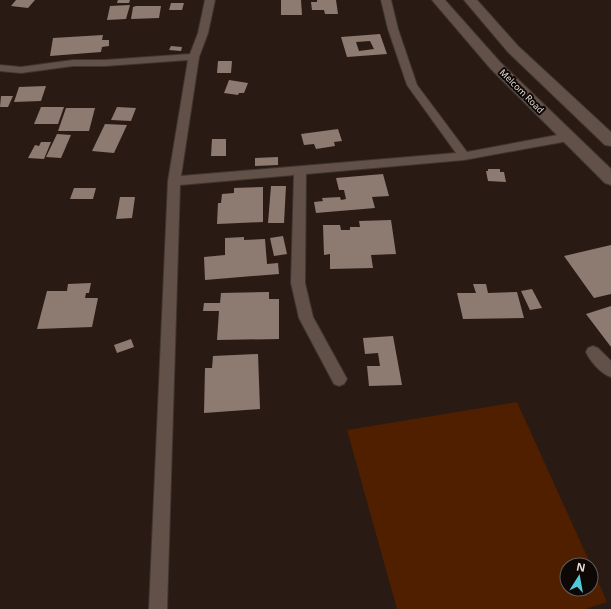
<svg xmlns="http://www.w3.org/2000/svg" width="611" height="609" font-family="'Noto Sans',sans-serif">
<style>
.green{fill:#4f1f00}
.building{fill:#8d7b72;fill-rule:evenodd}
.lines{fill:none;stroke-linecap:round;stroke-linejoin:round}
.minor-casing{stroke:#3f3530;stroke-width:2}
.secondary-casing{stroke:#3f3530;stroke-width:2}
.minor{fill:#625148;fill-rule:evenodd}
.secondary{fill:#625148;fill-rule:evenodd}
.labels{text-anchor:middle;dominant-baseline:central;stroke-width:4;stroke-linejoin:round;paint-order:stroke}
.far-street-label{font-size:9px;fill:#e4dad5;stroke:#0d0705}
</style>
<rect width="100%" height="100%" fill="#291b14"/>
<path class="green" d="M517 402 591 565H567V589H591V565L607 602 586 609H397L347 430Z"/>
<g class="building">
<path d="M16 0H35L28 8 11 6Z"/>
<path d="M118 0H130L129 3H117Z"/>
<path d="M281 0H301L302 15H281Z"/>
<path d="M317 0H336L338 14H325L324 10H312L311 2H317Z"/>
<path d="M171 3H184L182 10H169Z"/>
<path d="M130 5 126 19 107 20 110 6Z"/>
<path d="M136 6H161L159 18 131 19 133 7Z"/>
<path d="M380 34 387 54 347 57 341 37ZM370 41 374 49 359 51 356 42Z"/>
<path d="M103 35 102 40H109V46L102 47 101 52 50 56 53 38Z"/>
<path d="M171 46 182 47 181 51 169 50Z"/>
<path d="M218 61H232L231 73H217Z"/>
<path d="M229 80 248 83 244 93H239L238 95 224 93Z"/>
<path d="M46 86 41 101 14 102 19 87Z"/>
<path d="M1 96H13L8 107H0Z"/>
<path d="M41 107H64L58 124H34Z"/>
<path d="M117 107 136 108 131 121 111 120Z"/>
<path d="M66 108H95L89 131H58Z"/>
<path d="M105 124 127 125 114 153 92 151Z"/>
<path d="M338 129 342 141 334 142 335 146 316 149 314 144 304 145 301 134Z"/>
<path d="M57 134 71 135 61 158 46 157Z"/>
<path d="M212 139H226V156H211Z"/>
<path d="M41 142H51L44 159 28 158 35 145 39 146Z"/>
<path d="M278 157V165L255 166V158Z"/>
<path d="M488 169H500V172H504L506 182 488 181 486 171H488Z"/>
<path d="M383 174 389 196 372 197 375 208 316 213 314 202 323 201 322 198 340 197 341 200 346 199 344 190H339L336 178Z"/>
<path d="M271 186H286L284 223H268Z"/>
<path d="M263 187V222L217 224 218 203H221L222 194 234 193V188Z"/>
<path d="M74 188H96L93 199H70Z"/>
<path d="M120 197H135L132 218 116 219Z"/>
<path d="M391 220 396 254 371 255 373 268 330 269V254L324 255 323 225H340L341 230H350V227H360L359 221Z"/>
<path d="M283 236 287 254 274 256 270 238Z"/>
<path d="M244 237V240L265 239 267 264 278 263 279 274 205 280 204 257 225 255V238Z"/>
<path d="M611 245V294L594 298 564 256Z"/>
<path d="M91 283 89 293H86L85 298H98L92 327 37 329 47 291H67L68 284Z"/>
<path d="M473 284H486L488 293 517 292 524 318 463 319 457 293H476Z"/>
<path d="M532 289 542 308 530 310 521 291Z"/>
<path d="M269 292V299H279V339L217 340 219 311H203L204 303H220L221 293Z"/>
<path d="M611 306V347L586 314Z"/>
<path d="M393 336 402 385 369 386 367 366H380L378 353 365 354 363 338Z"/>
<path d="M131 339 134 347 117 353 114 345Z"/>
<path d="M258 354 260 409 204 413 205 368H212L213 356Z"/>
</g>
<g class="lines">
<defs>
<g id="minor">
<path d="M205 0H215L208 33 199 57 181 176 456 153 407 85 388 29 381 0H391L398 29 417 85 467 152 568 133 572 134 574 137 572 140 568 141 464 160 306 174 305 283 313 317 347 379 344 384 339 386 334 384 299 318 291 283 294 175 180 185 167 609H149L168 181 188 60 105 66H73L21 73 0 71V65L21 67 73 60H105L190 54 198 33Z"/>
<path d="M593 346 598 348 611 361V377C601 374 590 361 586 352L588 348Z"/>
</g>
<g id="secondary">
<path d="M432 0H445L500 62 611 169V185L605 183 490 68Z"/>
<path d="M464 0H477L518 46 611 132V146L605 145 508 52Z"/>
</g>
</defs>
<use href="#minor" class="minor-casing"/>
<use href="#secondary" class="secondary-casing"/>
<use href="#minor" class="minor"/>
<use href="#secondary" class="secondary"/>
</g>
<g class="labels">
<g class="far-street-label">
<text transform="translate(522 91) rotate(45)">Melcom Road</text>
</g>
</g>
<g transform="translate(579 577) rotate(11)"><circle r="19" fill="#0d0705" stroke="#635b58"/>
<path d="M0-3L7 15L0 10L-7 15Z" fill="#52cbd8"/>
<text y="-6" font-size="11" font-weight="bold" text-anchor="middle" fill="#e4dad5">N</text>
</g>
</svg>
